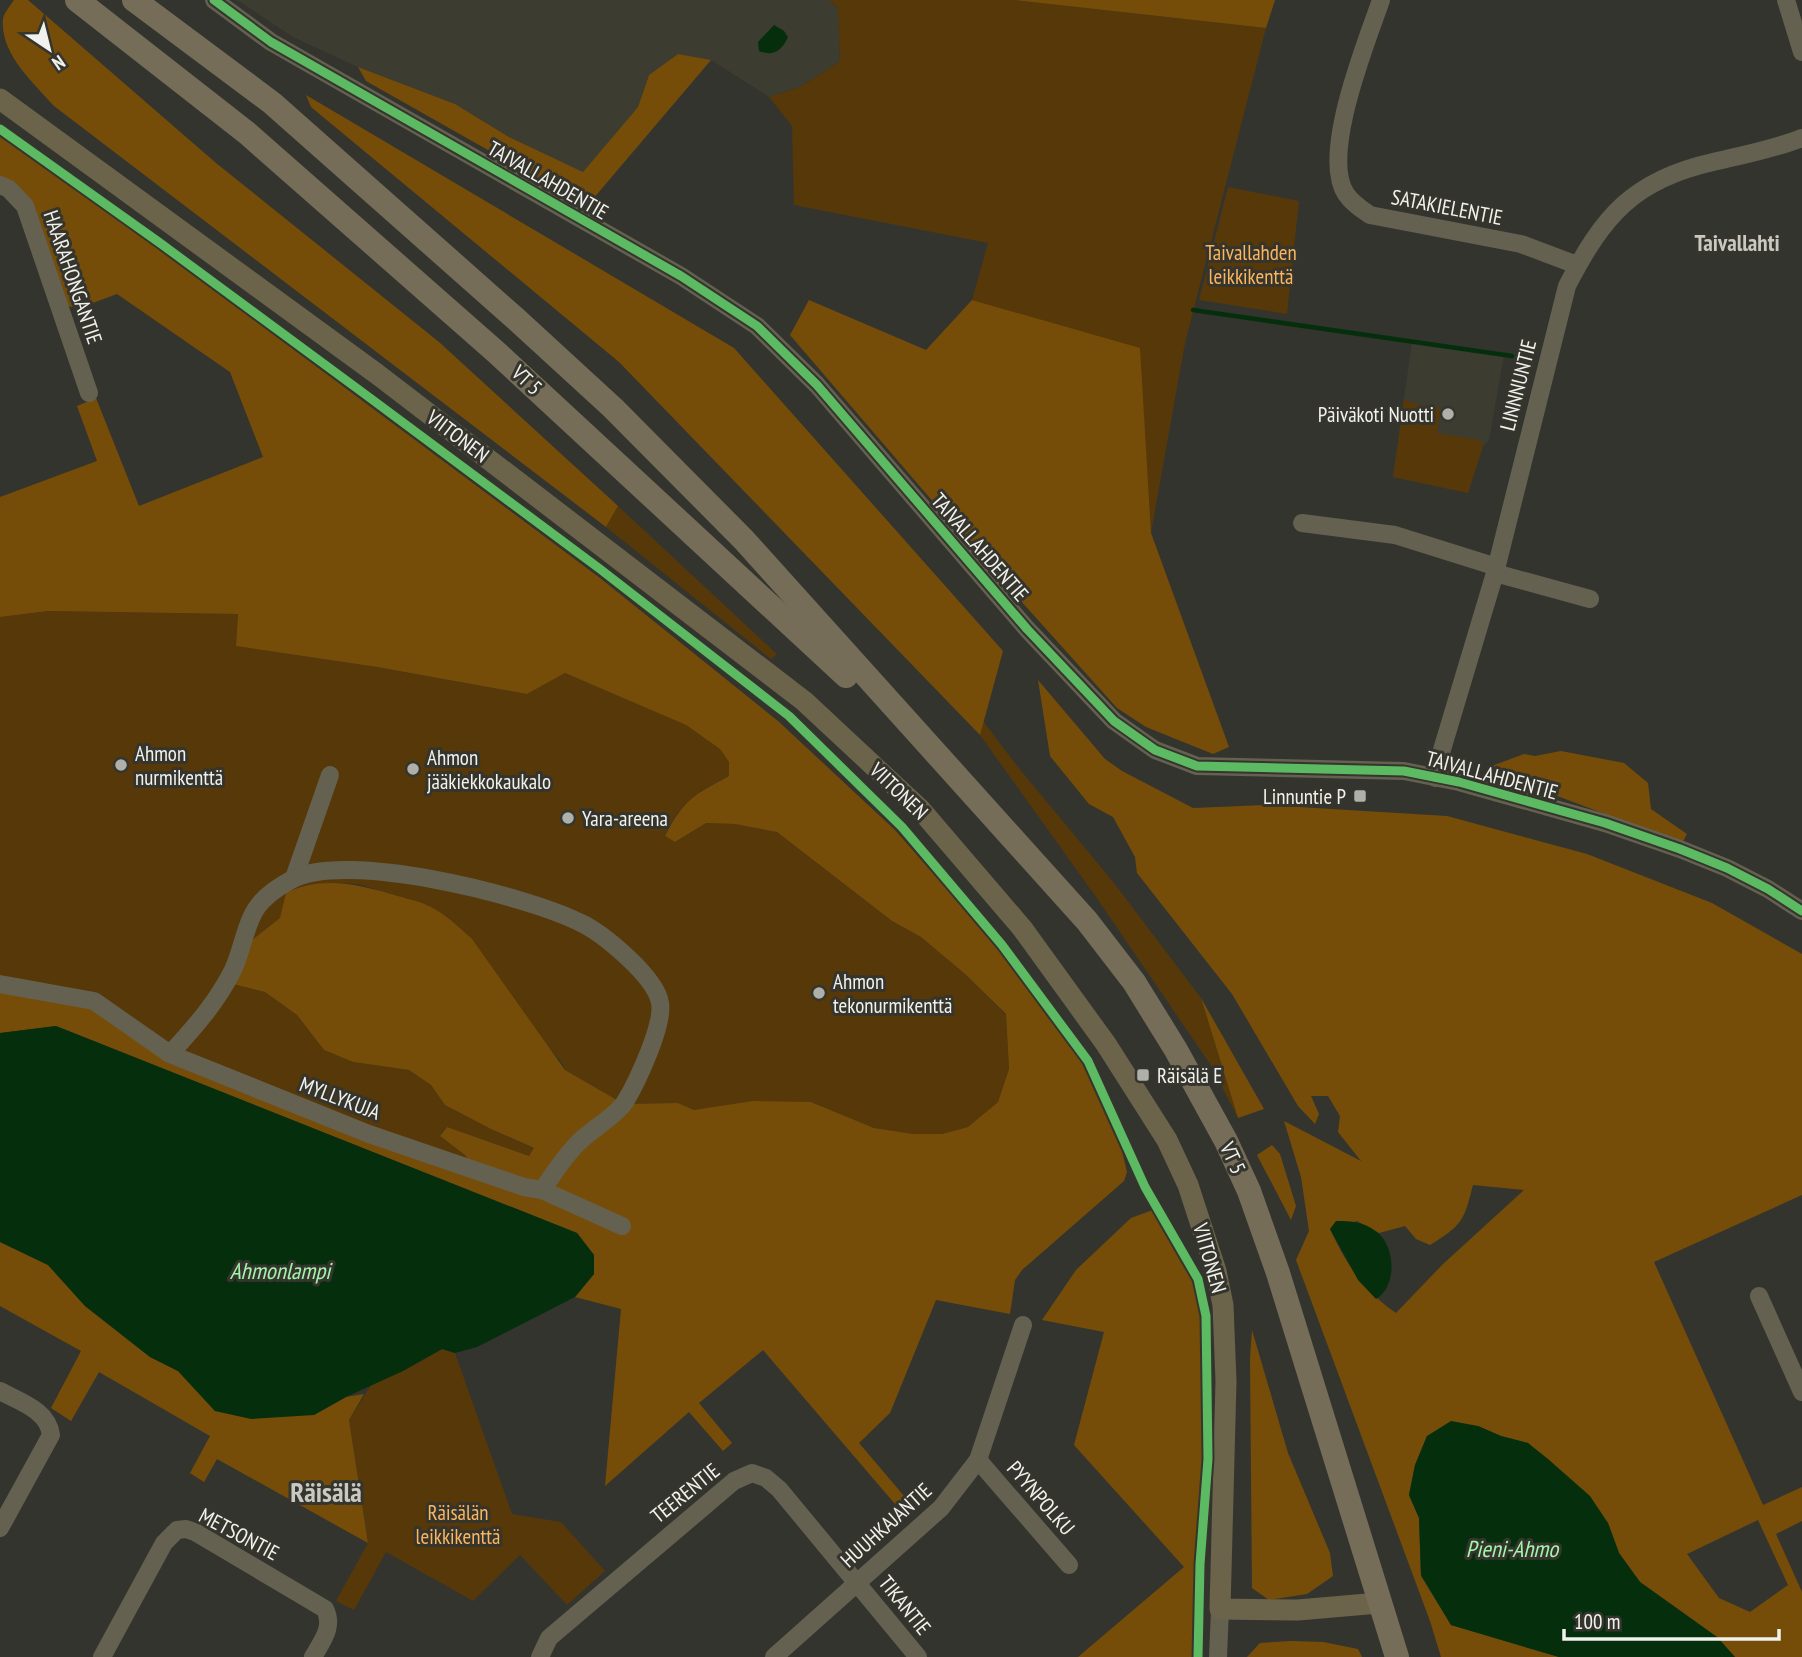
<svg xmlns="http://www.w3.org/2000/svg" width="1802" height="1657" font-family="'PT Sans Narrow',sans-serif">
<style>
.built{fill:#3c3c30}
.green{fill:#563809}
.forest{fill:#764d08;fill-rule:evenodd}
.water{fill:#052f0c}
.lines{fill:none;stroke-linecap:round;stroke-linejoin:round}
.stream{stroke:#052f0c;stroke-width:4.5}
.minor{stroke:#656150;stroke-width:18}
.major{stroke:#6b644b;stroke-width:21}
.highway{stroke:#756d57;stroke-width:24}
.cycleway-casing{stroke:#35352e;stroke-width:13}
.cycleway{stroke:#5cba63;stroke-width:9}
.poi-dot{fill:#afb0aa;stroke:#35352e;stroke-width:2.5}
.labels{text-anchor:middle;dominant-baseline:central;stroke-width:6;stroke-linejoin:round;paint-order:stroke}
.street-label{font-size:21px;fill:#f1f2ed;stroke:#35352e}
.park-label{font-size:21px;fill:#fbb65e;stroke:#35352e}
.poi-label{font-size:21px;fill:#f1f2ed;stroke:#35352e;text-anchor:start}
.neighbourhood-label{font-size:23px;font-weight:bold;fill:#c9c9c1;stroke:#35352e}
.water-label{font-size:23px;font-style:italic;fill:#a1f6aa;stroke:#35352e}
.district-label{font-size:28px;font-weight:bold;fill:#c9c9c1;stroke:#35352e}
</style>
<rect width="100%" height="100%" fill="#34342f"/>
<g class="built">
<path d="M237 0H829L838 8 840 61 800 87 769 97 711 60 678 54 649 75 638 107 583 172 509 137 455 104 358 67 293 37Z"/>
<path d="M1412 342 1504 355 1489 440 1483 446 1468 493 1393 477Z"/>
</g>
<g class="green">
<path d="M829 0H1014L1266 28 1185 343 1151 533 1139 349 972 300 988 243 794 205 792 126 769 97 800 87 840 61 838 8Z"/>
<path d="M1228 187 1299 201 1287 314 1199 300Z"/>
<path d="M1404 399 1415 404 1441 408 1437 433 1480 440 1483 446 1468 493 1393 477Z"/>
<path d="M618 506 777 654 771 659 606 527Z"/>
<path d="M48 611 238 614 236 646 377 667 527 694 565 673 686 725 720 749 729 762V776C697 793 681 801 665 836L675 842 706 823 735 824 777 832 892 921 921 937 965 974 1006 1015 1009 1069 998 1102 968 1127 942 1134H913L874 1128 811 1102 722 1107 694 1110 678 1103 624 1104 565 1070 562 1063 428 905 358 884 334 883 302 886 287 893 281 918 251 941 226 982 265 992 297 1015 324 1050 353 1062 409 1070 431 1085 445 1105 491 1129 535 1149 529 1156 446 1127 440 1136 465 1155 475 1170 0 984V617Z"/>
<path d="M983 721 1018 767 1114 883 1201 998 1238 1118 1210 1064 1096 897 980 735Z"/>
<path d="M442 1349 455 1353 512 1514 561 1522 605 1571 567 1605 520 1555 473 1601 386 1552 354 1610 336 1601 368 1543 349 1420 371 1385 403 1371Z"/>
</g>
<g class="forest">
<path d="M14 0H28L216 163 439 342 618 506 606 527 54 106C33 82 0 54 3 19 4 13 10 6 14 0Z"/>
<path d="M1014 0H1275L1266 28Z"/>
<path d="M678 54 711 60 587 206 366 81 358 67 455 104 509 137 583 172 638 107 649 75Z"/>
<path d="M306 95 734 348 1003 651 980 735 619 362 311 107Z"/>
<path d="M0 136 162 251 600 578 778 721 895 830 997 946 1083 1061 1122 1151 1127 1172 1124 1181 1022 1270 1015 1280 1010 1314 936 1300 890 1413 859 1443 916 1510 907 1518 763 1350 699 1403 732 1443 723 1451 689 1412 605 1486 621 1309 575 1297 594 1274V1255L577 1233 56 1026 0 1033V984L94 1001 170 1054 474 1169 465 1155 440 1136 447 1127 529 1156 534 1148 491 1129 445 1105 431 1085 409 1070 353 1062 324 1050 297 1015 265 992 225 982 251 941 280 918 286 893C323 875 360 885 398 896 408 899 419 901 429 906 445 914 459 927 472 939L565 1070 624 1104 678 1103 694 1110 753 1101 811 1102 874 1128 913 1134H942L968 1127 998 1102 1009 1069 1006 1014 965 974 921 937 892 921 777 832 735 824 706 823 675 842 665 836C684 799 694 795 729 776V762L720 749 686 725 565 673 527 694 377 667 236 646 238 614 48 611 0 617V497L97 461 77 406 96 398 139 506 263 457 230 372 117 294 79 308 60 305 25 206 0 185Z"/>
<path d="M809 300 926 350 972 300 1140 348 1151 533 1229 747 1213 754 1146 727 1117 708 959 532 790 335Z"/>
<path d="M1038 680 1105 759 1122 771 1193 808 1265 805 1447 816 1587 854 1712 903 1802 954V1195L1654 1262 1763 1505 1802 1487V1521L1776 1534 1802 1592V1657H1735L1717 1637 1640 1582 1619 1553 1608 1523 1528 1443 1501 1436 1478 1426 1427 1436 1415 1465 1409 1495 1419 1518 1421 1576 1451 1625 1559 1657H1441L1430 1621 1296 1260 1309 1231 1301 1177 1284 1121 1361 1161 1338 1132 1340 1116 1328 1096H1311L1319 1114 1315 1124 1298 1106 1232 994 1137 873 1135 857 1113 817 1089 804 1050 756ZM1473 1185 1524 1190 1442 1265 1396 1313C1364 1291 1346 1264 1330 1229L1357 1221 1379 1233 1405 1226 1416 1239 1430 1245C1463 1225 1464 1220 1473 1185ZM1758 1520 1788 1585 1750 1612 1719 1598 1687 1554Z"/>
<path d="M1561 751 1624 763 1648 783 1651 809 1687 834 1682 843 1560 797 1489 767 1524 754 1535 756Z"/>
<path d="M1201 998 1264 1109 1238 1118Z"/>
<path d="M1272 1145 1280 1154 1296 1206 1291 1220 1257 1155Z"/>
<path d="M1158 1208 1198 1279 1206 1316 1208 1459 1200 1564 1198 1657H1078L1184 1567 1074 1445 1104 1332 1042 1320 1076 1270 1131 1218Z"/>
<path d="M0 1242 48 1265 85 1306 150 1357 178 1371 215 1411 314 1415 346 1397 364 1394 349 1420 368 1543 217 1459 204 1482 190 1473 210 1436 99 1372 71 1421 51 1408 81 1351 0 1306Z"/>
<path d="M1252 1330 1288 1453 1330 1553 1333 1576 1307 1594 1269 1600 1252 1588 1250 1358Z"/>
<path d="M1291 1641 1323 1642 1358 1649 1362 1657H1247L1260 1643Z"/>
</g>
<g class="water">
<path d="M774 25 784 31 788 37C782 50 774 57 759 51L758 42Z"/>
<path d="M56 1026 577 1233 594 1255V1274L575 1297 477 1347 455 1353 442 1349 403 1371 346 1397 314 1415 251 1419 215 1411 178 1371 150 1357 85 1306 48 1265 0 1242V1033Z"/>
<path d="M1336 1221C1352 1221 1364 1222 1377 1232 1396 1247 1397 1287 1376 1299L1358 1280 1330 1229Z"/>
<path d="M1451 1421 1478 1426 1501 1436 1528 1443 1548 1459 1590 1496 1608 1523 1619 1553 1640 1582 1717 1637 1735 1657H1559L1451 1625 1421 1575 1419 1518 1409 1495 1415 1465 1427 1436Z"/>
</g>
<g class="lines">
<path class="stream" d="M1193 310 1512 356"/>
<g class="minor">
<path d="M214 0 271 42 681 276 757 326 817 385 1027 629 1114 721 1155 750 1197 766 1404 771 1459 782 1605 823 1680 849 1727 868 1768 889 1802 911"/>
<path d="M1381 0C1367 41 1320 155 1346 194 1352 203 1361 209 1370 215L1521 244 1577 265"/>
<path d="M1786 0 1802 52"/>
<path d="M0 185 9 189 25 206 89 393"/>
<path d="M1302 523 1395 535 1497 567"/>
<path d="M1495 573 1590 599"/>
<path d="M1436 778 1441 753 1495 573 1567 286C1603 216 1633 180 1713 162 1743 155 1774 149 1802 138"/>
<path d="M294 878 330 775"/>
<path d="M0 984 94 1001 170 1054 369 1134 524 1187 542 1190 622 1226"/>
<path d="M170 1054C194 1028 217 1002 233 970 242 951 246 921 258 906 266 895 280 886 291 880 345 850 524 895 579 922 603 933 656 977 660 1003 664 1025 637 1082 625 1102 614 1118 591 1129 577 1144 564 1157 553 1175 542 1190"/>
<path d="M1759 1296 1802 1392"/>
<path d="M0 1391C20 1402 48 1410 51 1435L0 1528"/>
<path d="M978 1460 1069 1565"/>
<path d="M102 1657 164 1543 177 1530 186 1529 195 1532 325 1609C334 1627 322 1641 313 1657"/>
<path d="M540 1657 549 1638 734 1481 752 1473 766 1478 779 1489 918 1657"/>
<path d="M774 1657 941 1508 978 1460 1023 1325"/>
<path d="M1218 1657 1220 1609"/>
</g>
<path class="major" d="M0 99 377 374 804 701 921 810 1022 928 1106 1044 1167 1140 1188 1185 1216 1271 1223 1305 1226 1381 1220 1609 1298 1610 1379 1603"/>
<g class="highway">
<path d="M77 0 247 133 496 352 846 676"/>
<path d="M134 0 272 103 516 319 613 408 744 540 1087 921 1134 982 1176 1050 1226 1141 1249 1191 1278 1273 1397 1657"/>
</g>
<defs>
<g id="cycleway">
<path d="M214 0 271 42 681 276 757 326 817 385 1027 629 1114 721 1155 750 1197 766 1404 771 1459 782 1605 823 1680 849 1727 868 1768 889 1802 911"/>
<path d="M0 129 160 243 366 395 600 569 789 716 902 827 1002 945 1088 1061 1145 1187 1198 1279 1206 1316 1208 1459 1200 1564 1198 1657"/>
</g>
</defs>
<use href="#cycleway" class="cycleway-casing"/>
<use href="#cycleway" class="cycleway"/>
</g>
<g class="poi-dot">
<circle cx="1448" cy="414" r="7"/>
<circle cx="121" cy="765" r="7"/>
<circle cx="413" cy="769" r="7"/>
<rect x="1353" y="789" width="14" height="14" rx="3.5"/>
<circle cx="568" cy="818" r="7"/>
<circle cx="819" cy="993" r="7"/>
<rect x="1136" y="1068" width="14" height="14" rx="3.5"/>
</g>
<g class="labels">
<g class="street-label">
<text transform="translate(548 180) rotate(30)">TAIVALLAHDENTIE</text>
<text transform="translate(1447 207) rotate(11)">SATAKIELENTIE</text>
<text transform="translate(73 277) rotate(71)">HAARAHONGANTIE</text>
<text transform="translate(527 380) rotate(43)">VT 5</text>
<text transform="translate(1518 385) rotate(-76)">LINNNUNTIE</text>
<text transform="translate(458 436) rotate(37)">VIITONEN</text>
<text transform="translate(980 547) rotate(49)">TAIVALLAHDENTIE</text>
<text transform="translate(1492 775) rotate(15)">TAIVALLAHDENTIE</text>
<text transform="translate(899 791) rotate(44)">VIITONEN</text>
<text transform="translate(340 1098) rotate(21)">MYLLYKUJA</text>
<text transform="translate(1233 1158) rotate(65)">VT 5</text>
<text transform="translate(1210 1258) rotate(74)">VIITONEN</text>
<text transform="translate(685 1493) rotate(-39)">TEERENTIE</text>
<text transform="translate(1041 1498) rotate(49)">PYYNPOLKU</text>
<text transform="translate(886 1525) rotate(-42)">HUUHKAJANTIE</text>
<text transform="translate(239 1534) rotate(28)">METSONTIE</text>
<text transform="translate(905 1605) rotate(51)">TIKANTIE</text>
</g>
<g class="park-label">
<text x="1251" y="252">Taivallahden<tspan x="1251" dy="24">leikkikenttä</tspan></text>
<text x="458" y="1512">Räisälän<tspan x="458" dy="24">leikkikenttä</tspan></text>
</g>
<g class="poi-label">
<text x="1434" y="414" text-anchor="end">Päiväkoti Nuotti</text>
<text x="135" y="753">Ahmon<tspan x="135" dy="24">nurmikenttä</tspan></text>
<text x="427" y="757">Ahmon<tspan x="427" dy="24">jääkiekkokaukalo</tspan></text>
<text x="1346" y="796" text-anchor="end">Linnuntie P</text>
<text x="582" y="818">Yara-areena</text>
<text x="833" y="981">Ahmon<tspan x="833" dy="24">tekonurmikenttä</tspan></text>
<text x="1157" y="1075">Räisälä E</text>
</g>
<g class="neighbourhood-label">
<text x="1737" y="242">Taivallahti</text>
</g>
<g class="water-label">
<text x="280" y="1270">Ahmonlampi</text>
<text x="1512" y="1548">Pieni-Ahmo</text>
</g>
<g class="district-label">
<text x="326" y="1491">Räisälä</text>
</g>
</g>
<g transform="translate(49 49) rotate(145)" stroke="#35352e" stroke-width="5" paint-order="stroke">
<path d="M0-5L12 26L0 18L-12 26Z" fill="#f1f2ed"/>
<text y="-10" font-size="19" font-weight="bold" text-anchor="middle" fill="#f1f2ed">N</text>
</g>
<path d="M1564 1629v10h215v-10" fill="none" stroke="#f1f2ed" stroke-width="3.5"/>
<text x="1574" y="1629" font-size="21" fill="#f1f2ed" stroke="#35352e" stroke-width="5" paint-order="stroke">100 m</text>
</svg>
